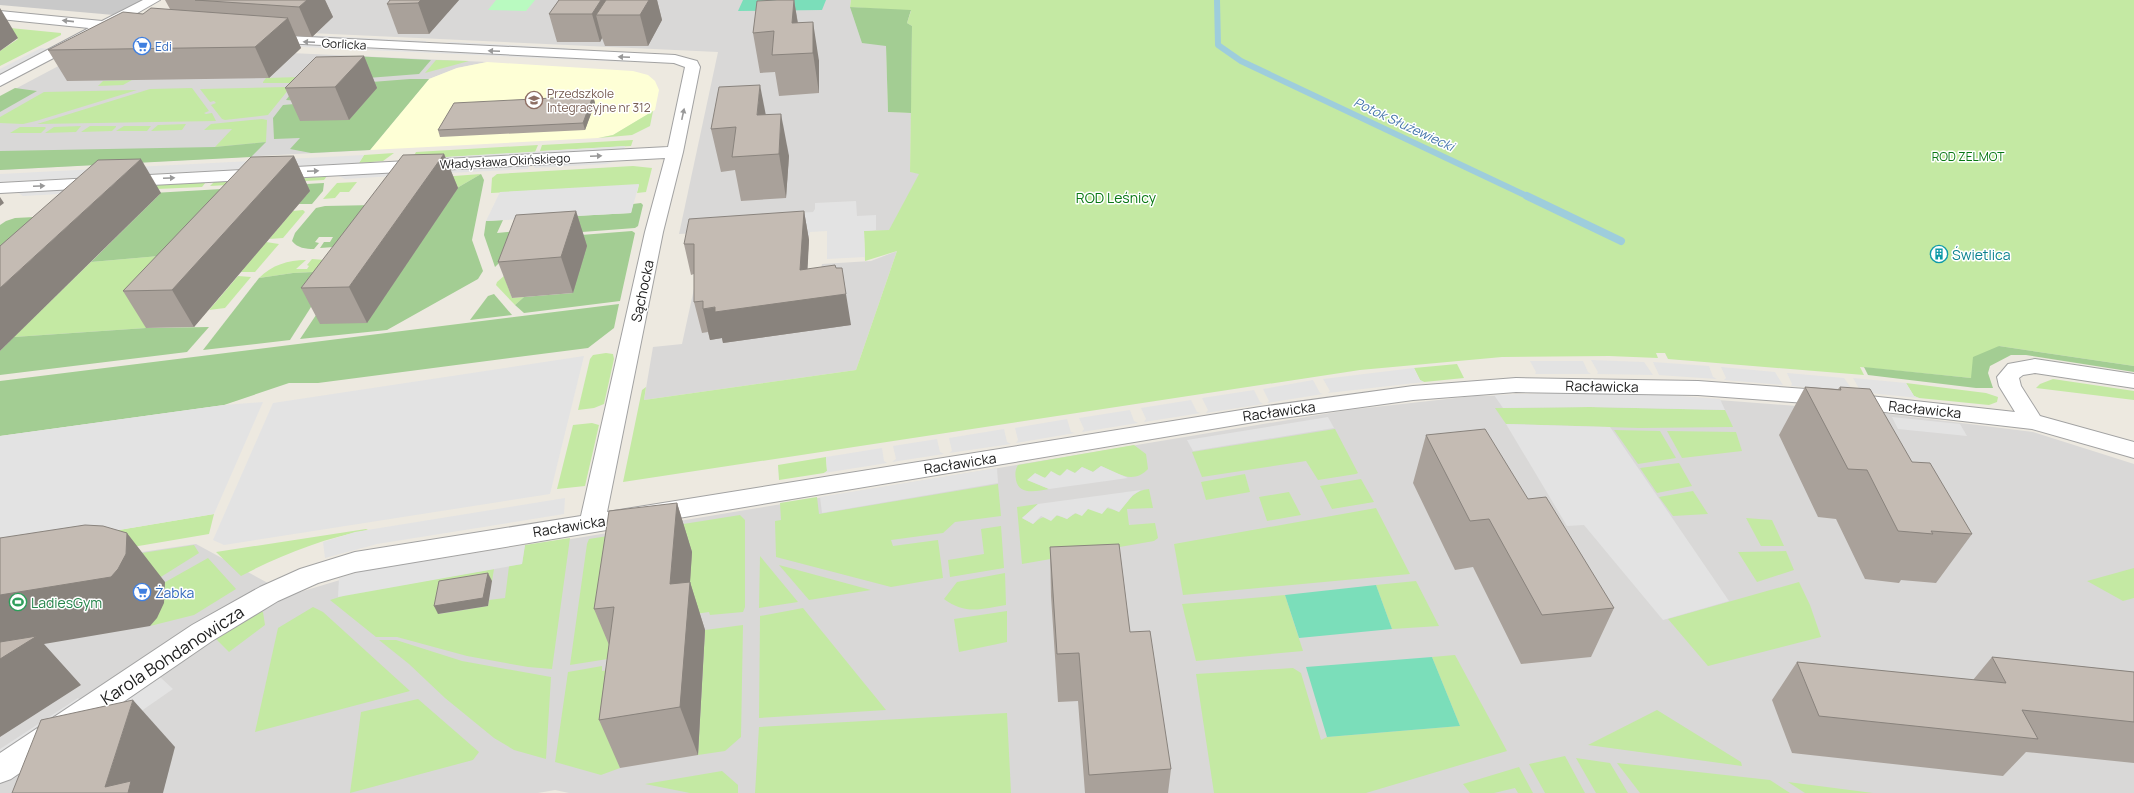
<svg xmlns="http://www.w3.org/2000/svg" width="2134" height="793" font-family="Manrope,sans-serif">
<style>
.residential{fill:#d9d8d7}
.education{fill:#feffd6}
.religious{fill:#c9c9c9}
.grass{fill:#c4e9a3}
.forest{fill:#a3cd93}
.park{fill:#b9fac0}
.pitch{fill:#7bdeba}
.parking{fill:#e3e3e3}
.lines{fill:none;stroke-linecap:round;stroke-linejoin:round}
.stream-far1{stroke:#9ecddc;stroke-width:6}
.stream{stroke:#9ecddc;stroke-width:8}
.minor-casing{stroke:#a2a2a2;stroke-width:2}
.minor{fill:#fff;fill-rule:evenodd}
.wall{fill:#a9a19a}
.shaded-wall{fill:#89837d}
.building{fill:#c4bbb3;stroke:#89837d}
.oneway{fill:#989898}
.labels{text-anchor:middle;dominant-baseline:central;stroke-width:3;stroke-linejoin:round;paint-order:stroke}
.far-street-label{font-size:12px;fill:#1b1b1b;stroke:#fff}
.far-shop-label{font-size:12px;fill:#366cbe;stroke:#fff;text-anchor:start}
.far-education-label{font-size:12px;fill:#785e54;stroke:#fff;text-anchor:start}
.far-park-label{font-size:12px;fill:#097814;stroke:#fff}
.far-water-label{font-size:13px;font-style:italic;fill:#4777ab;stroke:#fff}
.park-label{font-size:14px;fill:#097814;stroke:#fff}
.culture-label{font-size:14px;fill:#0d838f;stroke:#fff;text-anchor:start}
.street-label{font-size:14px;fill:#1b1b1b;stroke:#fff}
.shop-label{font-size:14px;fill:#366cbe;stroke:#fff;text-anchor:start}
.leisure-label{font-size:14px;fill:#27864d;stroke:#fff;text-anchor:start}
.near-street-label{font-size:17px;fill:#1b1b1b;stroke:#fff}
</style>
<rect width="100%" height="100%" fill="#ede9e0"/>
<g class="residential">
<path d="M173 0H851L850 7 886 46 888 112 911 113 910 172 920 173 889 231 854 230V224L679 234 718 52 267 31Z"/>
<path d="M98 45 269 52 487 62 457 68 429 79 370 150 0 170V97Z"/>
<path d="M897 251 856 370 644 400 653 347 682 344 695 284 820 274 822 264 871 261Z"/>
<path d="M1627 393 1874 412 2033 432 2134 464V793H569L555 790 538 793H0V573L196 544 290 595 360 574 1348 410 1474 396Z"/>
</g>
<path class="education" d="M487 62 633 71 648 75 655 81 659 90 655 110 613 135 598 138 370 150 429 79 457 68Z"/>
<path class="religious" d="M0 0H143L114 15 0 5Z"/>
<g class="grass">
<path d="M851 0H2134V366L1999 346 1971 378 1860 367 1864 375 1668 359 1665 353H1656L1658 358 1609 356 1502 357 1360 370 623 482 642 390 646 387 644 400 856 370 897 251 865 261 864 231 889 230 919 174 910 172 912 26 907 23 911 11 850 7Z"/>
<path d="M0 27 61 33V35L0 66V51L18 39Z"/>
<path d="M436 60 469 61 425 73Z"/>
<path d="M300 77 293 83H263V82L266 78Z"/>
<path d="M132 80 123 85 98 86 103 81Z"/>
<path d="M287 87 289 89 268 115 225 120 222 119 211 105 216 103 214 101 210 102 200 89Z"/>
<path d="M192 88 209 111 204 113 206 114 212 113 216 121 37 124 150 89Z"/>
<path d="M137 90 36 121 23 124 0 123V117L44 92Z"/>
<path d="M653 111 650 126 632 135 598 138 613 135Z"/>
<path d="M262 119 267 120 266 142 215 147 232 129 204 130 211 124Z"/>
<path d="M186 124 182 130 151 131 158 125Z"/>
<path d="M81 126 76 132 45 133 54 127Z"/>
<path d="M90 126H116V127L112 131 81 132Z"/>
<path d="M124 126H151L147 131H116Z"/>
<path d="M20 127H45L46 128 41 133H10Z"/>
<path d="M633 140 631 146 540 151 542 145Z"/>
<path d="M538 145 535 152 412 159 416 152Z"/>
<path d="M394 153 383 161 359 163 364 155Z"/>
<path d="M633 166 652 168 646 192 637 193 639 185 491 193 492 178 497 174Z"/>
<path d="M481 174 457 188 414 179Z"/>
<path d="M327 176 324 180 210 186 214 182Z"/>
<path d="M206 182 202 187 134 190 138 186Z"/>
<path d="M357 182 349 192H340L335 198 323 199 337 183Z"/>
<path d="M303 210 305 212 283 238 269 239 293 211Z"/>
<path d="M266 242 279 244 255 272H241Z"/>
<path d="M216 251 146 328 14 337 91 262Z"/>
<path d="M312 259 325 260 334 271 293 273 259 278C272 265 288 260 306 260L296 269H307L309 266 307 265Z"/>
<path d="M238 276 251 277 225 308 209 310Z"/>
<path d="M504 276 512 298 524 297 515 305 496 285 497 282Z"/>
<path d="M606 353 613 354 614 359 604 404 594 408 578 410 590 359 593 355Z"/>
<path d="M1457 364 1464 378 1424 382 1420 380 1414 368Z"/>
<path d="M2053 379 2134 391V400L2036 388 2040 384Z"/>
<path d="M1906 383 1986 393 1998 397 1997 402 1989 405 1919 398 1914 396Z"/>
<path d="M1590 407 1725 410 1733 427 1640 428 1506 424 1495 408Z"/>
<path d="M592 423 599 425 585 486 557 489 573 425Z"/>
<path d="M1335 429 1358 473 1356 474 1318 480 1306 461 1202 477 1192 452Z"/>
<path d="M1614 430 1660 431 1676 458 1638 464Z"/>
<path d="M1667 431 1736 432 1742 451 1682 458Z"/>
<path d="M1134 445 1146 454 1148 469C1133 485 1117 473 1101 466L1093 472 1082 467 1075 473 1028 480 1049 489C1037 491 1019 496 1016 480 1015 474 1015 470 1018 465Z"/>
<path d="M826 457 827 471 824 473 779 480 778 465Z"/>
<path d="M1679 463 1692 486 1657 493 1640 468Z"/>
<path d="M1245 474 1250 492 1206 500 1201 482Z"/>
<path d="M1361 479 1374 502 1332 509 1320 486Z"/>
<path d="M998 484 1001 516 955 522 943 533 891 540 893 546 938 540 943 578 891 587 776 557 775 521 781 520 780 503 817 497 819 514Z"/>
<path d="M1149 489 1153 508 1127 509 1129 525 1155 523 1158 538 1154 541 1022 564 1017 507 1038 504 1022 518 1033 524C1044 514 1054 513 1067 519 1082 507 1102 504 1119 512 1128 501 1134 490 1149 489Z"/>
<path d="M1693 491 1708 514 1673 516 1659 497Z"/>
<path d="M1289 492 1301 515 1267 521 1259 497Z"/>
<path d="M1376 508 1410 574 1183 595 1174 544Z"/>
<path d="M214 514 209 534 115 550H0Z"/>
<path d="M740 515 745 520V607L743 612 710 615 709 612 688 615 614 658 570 665 587 544 589 539Z"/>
<path d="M1746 518 1772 520 1784 546H1761Z"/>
<path d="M1001 526 1004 568 950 577 948 560 984 554 981 529Z"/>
<path d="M366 529 368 530C324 538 281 555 241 576L216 552Z"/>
<path d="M570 538 552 669 528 667 467 656 397 637H376L330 600 352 593 494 569 492 581 439 614 488 606 489 600 505 598 509 566 522 564 525 545Z"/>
<path d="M194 545 199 553 156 580 103 559Z"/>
<path d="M1786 551 1794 570 1757 582 1738 552Z"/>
<path d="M760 556 798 602 759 608Z"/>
<path d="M208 558 236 589 194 615 150 626C161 613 166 602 160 585Z"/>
<path d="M779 565 871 590 809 600Z"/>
<path d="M2134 568V598L2123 601 2087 581Z"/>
<path d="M1005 573 1006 605C982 609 965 615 944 599L957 582Z"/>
<path d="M1416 581 1439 626 1392 629 1376 585Z"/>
<path d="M1799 582 1810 605 1821 637 1708 666 1668 619Z"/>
<path d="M1285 595 1303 651 1196 661 1182 604Z"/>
<path d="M313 607 323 612 410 691 255 732 278 628Z"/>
<path d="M803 608 886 710 759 718 760 616Z"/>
<path d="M1007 611V642L959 652 954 619Z"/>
<path d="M260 612H263L265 625 229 652 216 639Z"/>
<path d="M743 625 741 737 725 751 698 755 705 630Z"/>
<path d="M379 640H396L462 661 551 677 546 759 514 750 494 738 445 698 409 664Z"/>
<path d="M1455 655 1507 751 1366 793H1214L1196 674 1293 668 1301 673 1321 740 1327 737 1460 726 1432 657Z"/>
<path d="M602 666V671L631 667 620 768 601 775 555 762 568 672Z"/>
<path d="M418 699 479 752 473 760 350 793 361 712Z"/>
<path d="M1657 710 1741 762 1742 766 1588 745Z"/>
<path d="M1007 713 1011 793H755L759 727Z"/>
<path d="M1565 756 1585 793H1545L1529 764Z"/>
<path d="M1576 758 1610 763 1628 793H1596Z"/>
<path d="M1617 763 1770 780 1790 793H1640Z"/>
<path d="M1519 767 1533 793H1518L1515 788 1494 793H1470L1463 784Z"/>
<path d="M722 771 738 785V793H690L645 784Z"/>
<path d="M1788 782 1873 793H1805Z"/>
</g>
<g class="forest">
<path d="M850 7 911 10 907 23 912 26 911 113 888 112 886 46 862 43Z"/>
<path d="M352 56 431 60 419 74 329 81Z"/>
<path d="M410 79H429L370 150 311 153 290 149 300 138 274 139 273 118 283 105 318 102 286 100 295 88Z"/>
<path d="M15 88 37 91 0 112V96Z"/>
<path d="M266 142 251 157 0 170V151L215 147Z"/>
<path d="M481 174 484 180 472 240 483 271 478 279 387 330 300 339 324 303 457 188Z"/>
<path d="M324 183 323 191 312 204H298L216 251 91 262 160 194 119 195Z"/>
<path d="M641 203 643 205 638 226 635 228 529 236 537 218 631 213 633 204Z"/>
<path d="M375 205 334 247 320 248 324 242H330L333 237H319L315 242 319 243 314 249C306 249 297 248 292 241L295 233 316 208 325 206Z"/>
<path d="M74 215 0 246V225L6 221 15 218Z"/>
<path d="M503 220 497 233 520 231 504 258 495 267 484 235 486 221Z"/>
<path d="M632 231 635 233 620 301 524 313 515 305 524 297 573 293 581 235Z"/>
<path d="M334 271 290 340 203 350 259 278 293 273Z"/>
<path d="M494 294 512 315 470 320 488 296Z"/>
<path d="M619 304 614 328 588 348 318 383H289L224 405 0 436V381Z"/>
<path d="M209 327 187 352 0 375V351L14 337 146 328Z"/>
<path d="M1999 346 2134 366V372L2026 355H2011L1990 366 1988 373 1993 388H1976L1868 375 1864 367 1971 378 1973 357Z"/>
</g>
<path class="park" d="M496 0H535L526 11 488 10Z"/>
<g class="pitch">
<path d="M743 0H826L822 10 738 11Z"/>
<path d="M1376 585 1392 629 1299 638 1285 595Z"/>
<path d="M1432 657 1460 726 1327 737 1306 667Z"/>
</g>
<g class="parking">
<path d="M244 32 426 41V44L297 38Z"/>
<path d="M265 42 349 46 630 59 628 62 261 45Z"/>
<path d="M451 42 565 48 575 51 436 45Z"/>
<path d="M41 48 51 49 0 75V69Z"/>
<path d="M625 146 624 150 411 163 414 159Z"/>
<path d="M364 155 359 163 0 182V174Z"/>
<path d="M620 159 607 164 534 168 536 163Z"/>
<path d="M530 163 528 169 448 173 451 168Z"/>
<path d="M445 168 442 173 345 179 334 174Z"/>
<path d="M639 184 631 213 486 221 500 192Z"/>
<path d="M132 185 115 191 23 196 17 192Z"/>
<path d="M856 201 857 216 876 215V230L864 231 865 257 827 259V231L810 232 809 237 713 245 717 218 813 212 815 209V203Z"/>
<path d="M584 356 550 494 224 545 213 540 273 403Z"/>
<path d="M1591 360 1644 362 1653 375 1597 374 1598 372Z"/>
<path d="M1530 361H1583L1588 372 1591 374H1535L1536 372Z"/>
<path d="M1653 362 1709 366 1713 377 1717 379 1659 375Z"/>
<path d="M1721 367 1775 372 1783 385 1724 380 1726 378Z"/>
<path d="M1414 368 1420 380 1424 382 1328 393 1330 391 1323 379Z"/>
<path d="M1787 373 1844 378 1854 392 1791 386 1792 384Z"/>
<path d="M1853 378 1906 383 1914 396 1919 398 1859 392 1860 390Z"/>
<path d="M1313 380 1320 393 1323 394 1267 403 1269 401 1263 389Z"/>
<path d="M1254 390 1260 402 1263 404 1206 413 1208 410 1202 398Z"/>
<path d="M1550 393H1641L1720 399 1725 410 1590 407 1503 408 1494 395Z"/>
<path d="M1191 400 1197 412 1201 413 1144 422 1146 419 1141 408Z"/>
<path d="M263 402 214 514 0 550V436L224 405Z"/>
<path d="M1130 410 1134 421 1138 423 1082 432 1084 429 1079 418Z"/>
<path d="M1328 417 1334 428 1193 451 1187 440Z"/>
<path d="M1892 417 1960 424 1967 436 1898 429Z"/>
<path d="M1067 419 1071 432 1075 433 1016 443 1018 440 1015 428Z"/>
<path d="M1506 424 1610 427 1729 601 1663 620 1584 525 1567 526Z"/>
<path d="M1004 429 1007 442 1011 444 949 453 952 451 949 438Z"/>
<path d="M937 439 940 452 944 454 892 462 896 459 893 446Z"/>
<path d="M882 448 884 461 887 463 824 473 827 471 826 457Z"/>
<path d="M1101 466 1128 478 1049 489 1027 480 1035 473 1045 478 1051 471 1060 476 1067 469 1075 473 1082 467 1093 472Z"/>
<path d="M997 468 998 483 822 513 820 497Z"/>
<path d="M1141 490 1133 495 1119 512 1108 507 1102 514 1088 509 1082 516 1075 513 1067 519 1057 515 1051 521 1041 516 1033 524 1022 518 1038 504Z"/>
<path d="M565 498 564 514 377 544 325 558 323 542 355 532Z"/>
<path d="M525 545 522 564 338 597 339 578 363 571Z"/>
<path d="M159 676 173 689 137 714 122 701Z"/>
<path d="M78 698 84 704 0 759V749Z"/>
</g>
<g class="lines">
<path class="stream-far1" d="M1217 0 1218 45 1241 61 1529 197"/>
<path class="stream" d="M1527 196 1621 241"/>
<defs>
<g id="minor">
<path d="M143 0H160L120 23 133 25 135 28 133 31 107 30 0 86V75L89 28 0 19V11L102 21Z"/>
<path d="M268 35 675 55 697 61 700 67 683 152 663 232 607 512 1260 407 1413 386 1516 378 1698 381 1806 389 2015 412 1999 386 1997 377 2008 364 2035 359 2134 374V388L2035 373 2023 375 2019 378 2021 386 2040 416 2134 442V458L2032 429 1806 403 1698 395 1516 392 1413 400 1260 421 355 572 318 583 278 601 212 641 11 779 0 783V753L192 625 260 587 300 569 355 552 581 516 645 232 665 158 0 193V183L668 147 685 67 674 63 263 42 261 39 263 36Z"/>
</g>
</defs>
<use href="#minor" class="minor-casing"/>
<use href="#minor" class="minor"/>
</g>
<g class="wall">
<path d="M165 0H325L333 17 312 37 296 36 301 48 269 78 67 81 48 50 143 14 170 9Z"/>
<path d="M459 0 429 34H398L387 4Z"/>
<path d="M559 0H657L662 20 648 46H605L602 38 600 42H557L549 14Z"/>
<path d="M794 0 798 23 819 61V93L779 96 775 72 760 73 753 33Z"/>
<path d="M364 56 377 88 349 120 300 121 285 88Z"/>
<path d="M593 96 595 103 585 130 440 137 438 130Z"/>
<path d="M766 115 789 156 786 198 741 201 735 170 721 172 711 129Z"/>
<path d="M444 154 458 188 367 323 320 324 301 288Z"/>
<path d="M294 156 310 191 194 327 146 328 123 291Z"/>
<path d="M576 211 587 246 573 293 512 298 498 262Z"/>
<path d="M804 211 809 240 807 269 851 325 723 343 722 338 710 340 708 332 702 333 694 302V274L691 275 684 244Z"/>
<path d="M1805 387 1838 389 1840 387 1912 462 1972 534 1936 583 1901 580 1899 583 1865 579 1836 519 1818 517 1779 435Z"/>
<path d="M1426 435 1528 499 1614 608 1591 657 1521 664 1473 567 1455 570 1413 483Z"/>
<path d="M677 503 692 552 690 582 705 630 698 755 620 768 599 720 609 645 594 609Z"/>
<path d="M1050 547 1130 632 1171 769 1168 793H1085L1078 701 1058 702 1051 596Z"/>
<path d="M1992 657 2134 672V763L2026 752 2003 776 1792 753 1772 700 1797 662 1973 680Z"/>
</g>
<g class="shaded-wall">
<path d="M307 0H325L333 17 312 37 299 7Z"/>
<path d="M421 0H459L429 34 418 3Z"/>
<path d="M601 0H625L596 15 602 38 600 42 592 14Z"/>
<path d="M649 0H657L662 20 648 46 640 15Z"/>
<path d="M794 0 800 38 792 23Z"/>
<path d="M0 8 18 38 0 51Z"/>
<path d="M288 18 301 48 269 78 255 47Z"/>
<path d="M813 22 819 61V93L813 53Z"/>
<path d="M364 56 377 88 349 120 335 87Z"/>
<path d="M760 85 768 126 757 115Z"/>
<path d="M593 96 595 103 585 130 583 123Z"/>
<path d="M781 114 789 156 786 198 779 154Z"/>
<path d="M444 154 458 188 367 323 349 287Z"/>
<path d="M294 156 310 191 194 327 172 290Z"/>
<path d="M141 159 161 193 0 351V288Z"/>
<path d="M0 197 4 203 0 206Z"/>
<path d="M576 211 587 246 573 293 561 257Z"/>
<path d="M804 211 809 240 806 300 800 270Z"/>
<path d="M846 294 851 325 723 343 722 338 710 340 703 309Z"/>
<path d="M677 503 692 552 690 582 705 630 698 755 680 707 670 584Z"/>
<path d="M127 533 165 582 164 603 157 618 150 626 44 644 81 685 0 737V595Z"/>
<path d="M488 573 492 581 488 606 438 614 434 606Z"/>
<path d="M133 700 175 747 163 793H111L105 787Z"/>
</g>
<g class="building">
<path d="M195 0H307L299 7Z"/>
<path d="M390 0H421L418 3 387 4Z"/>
<path d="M559 0H601L592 14H549Z"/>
<path d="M606 0H649L640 15H596Z"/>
<path d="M777 0H794L792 23 813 22V53L772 55 774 31 753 33 757 1Z"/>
<path d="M151 8 288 18 255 47 48 50 123 12 143 14Z"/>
<path d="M364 56 335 87 285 88 316 57Z"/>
<path d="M760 85 757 115 781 114 779 154 732 157 736 127 711 129 719 87Z"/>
<path d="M593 96 583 123 438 130 454 103Z"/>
<path d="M444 154 349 287 301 288 403 155Z"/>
<path d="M294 156 172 290 123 291 251 157Z"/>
<path d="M141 159 0 288V246L98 160Z"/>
<path d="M576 211 561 257 498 262 516 215Z"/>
<path d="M804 211 800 270 835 265 836 268H842L846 294 715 312V307L703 309V301L694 302V244H684L689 219Z"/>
<path d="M1805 387 1841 390 1840 387 1870 389 1912 462 1930 463 1972 534 1931 531 1933 534 1898 531 1867 470 1848 469Z"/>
<path d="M1485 429 1528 499 1546 497 1614 608 1542 615 1489 519 1470 521 1426 435Z"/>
<path d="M677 503 670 584 690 582 680 707 599 720 614 607 594 609 609 511Z"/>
<path d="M85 525 103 526 127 533 126 554 118 569 111 577 0 595V538Z"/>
<path d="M1119 544 1130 632 1150 631 1171 769 1089 775 1079 653 1057 654 1050 547Z"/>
<path d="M488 573 483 598 434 606 439 581Z"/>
<path d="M37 636 0 659V642Z"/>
<path d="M1992 657 2134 672V722L2022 710 2038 739 1819 716 1797 662 2006 683Z"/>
<path d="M133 700 105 787 131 781 128 793H12L41 720Z"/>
</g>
<defs><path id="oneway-solid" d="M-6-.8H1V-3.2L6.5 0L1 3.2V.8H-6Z"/></defs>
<g class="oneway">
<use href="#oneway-solid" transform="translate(68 21) rotate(-174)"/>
<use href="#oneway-solid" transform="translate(309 42) rotate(-177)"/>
<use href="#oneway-solid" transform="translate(494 51) rotate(-177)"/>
<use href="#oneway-solid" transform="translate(624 57) rotate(-177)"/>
<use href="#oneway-solid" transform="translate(683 114) rotate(-78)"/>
<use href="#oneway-solid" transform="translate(596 156) rotate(-3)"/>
<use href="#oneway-solid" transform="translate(313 171) rotate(-3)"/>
<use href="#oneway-solid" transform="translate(169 178) rotate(-3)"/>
<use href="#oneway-solid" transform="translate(39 186) rotate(-3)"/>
</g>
<defs>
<symbol id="supermarket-ring" viewBox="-11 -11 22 22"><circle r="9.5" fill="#fff" stroke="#3f7fe0" stroke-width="1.5"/><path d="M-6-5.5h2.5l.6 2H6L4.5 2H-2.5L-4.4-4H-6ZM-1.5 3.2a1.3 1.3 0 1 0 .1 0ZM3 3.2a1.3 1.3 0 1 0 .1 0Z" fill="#3f7fe0"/></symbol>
<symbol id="school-ring" viewBox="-11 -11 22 22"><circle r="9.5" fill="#fff" stroke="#8d6e63" stroke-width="1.5"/><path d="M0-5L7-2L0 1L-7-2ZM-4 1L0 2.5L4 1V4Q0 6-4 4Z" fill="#8d6e63"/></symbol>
<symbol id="building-ring" viewBox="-11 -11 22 22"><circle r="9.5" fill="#fff" stroke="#0f9aa8" stroke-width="1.5"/><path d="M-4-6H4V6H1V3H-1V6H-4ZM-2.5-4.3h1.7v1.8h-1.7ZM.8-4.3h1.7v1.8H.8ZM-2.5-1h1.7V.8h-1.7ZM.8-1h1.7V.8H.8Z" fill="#0f9aa8"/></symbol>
<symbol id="stadium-ring" viewBox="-11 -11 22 22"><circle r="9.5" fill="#fff" stroke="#2e9e5b" stroke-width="1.5"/><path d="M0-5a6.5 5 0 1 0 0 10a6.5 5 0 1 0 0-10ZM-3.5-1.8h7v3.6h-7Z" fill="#2e9e5b"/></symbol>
</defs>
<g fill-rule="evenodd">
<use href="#supermarket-ring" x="132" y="36" width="20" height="20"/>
<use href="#school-ring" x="524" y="90" width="20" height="20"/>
<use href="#building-ring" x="1929" y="244" width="20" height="20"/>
<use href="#supermarket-ring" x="132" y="582" width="20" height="20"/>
<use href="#stadium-ring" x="8" y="592" width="20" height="20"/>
</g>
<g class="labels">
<g class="far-street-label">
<text transform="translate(344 44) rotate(3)">Gorlicka</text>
<text transform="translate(505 161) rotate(-3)">Władysława Okińskiego</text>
</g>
<g class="far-shop-label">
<text x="155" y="46">Edi</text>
</g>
<g class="far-education-label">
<text x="547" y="93">Przedszkole<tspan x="547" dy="14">Integracyjne nr 312</tspan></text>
</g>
<g class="far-park-label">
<text x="1968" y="156">ROD ZELMOT</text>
</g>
<g class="far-water-label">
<text transform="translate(1404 124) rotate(25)">Potok Służewiecki</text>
</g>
<g class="park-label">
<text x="1116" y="197">ROD Leśnicy</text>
</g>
<g class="culture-label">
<text x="1952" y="254">Świetlica</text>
</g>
<g class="street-label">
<text transform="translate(642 291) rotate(-78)">Sąchocka</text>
<text transform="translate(1602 386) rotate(1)">Racławicka</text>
<text transform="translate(1925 409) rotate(6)">Racławicka</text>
<text transform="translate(1279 411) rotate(-8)">Racławicka</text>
<text transform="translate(960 463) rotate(-9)">Racławicka</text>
<text transform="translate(569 526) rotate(-9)">Racławicka</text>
</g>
<g class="shop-label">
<text x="155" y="592">Żabka</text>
</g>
<g class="leisure-label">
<text x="31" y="602">LadiesGym</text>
</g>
<g class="near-street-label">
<text transform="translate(172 655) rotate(-33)">Karola Bohdanowicza</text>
</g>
</g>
</svg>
